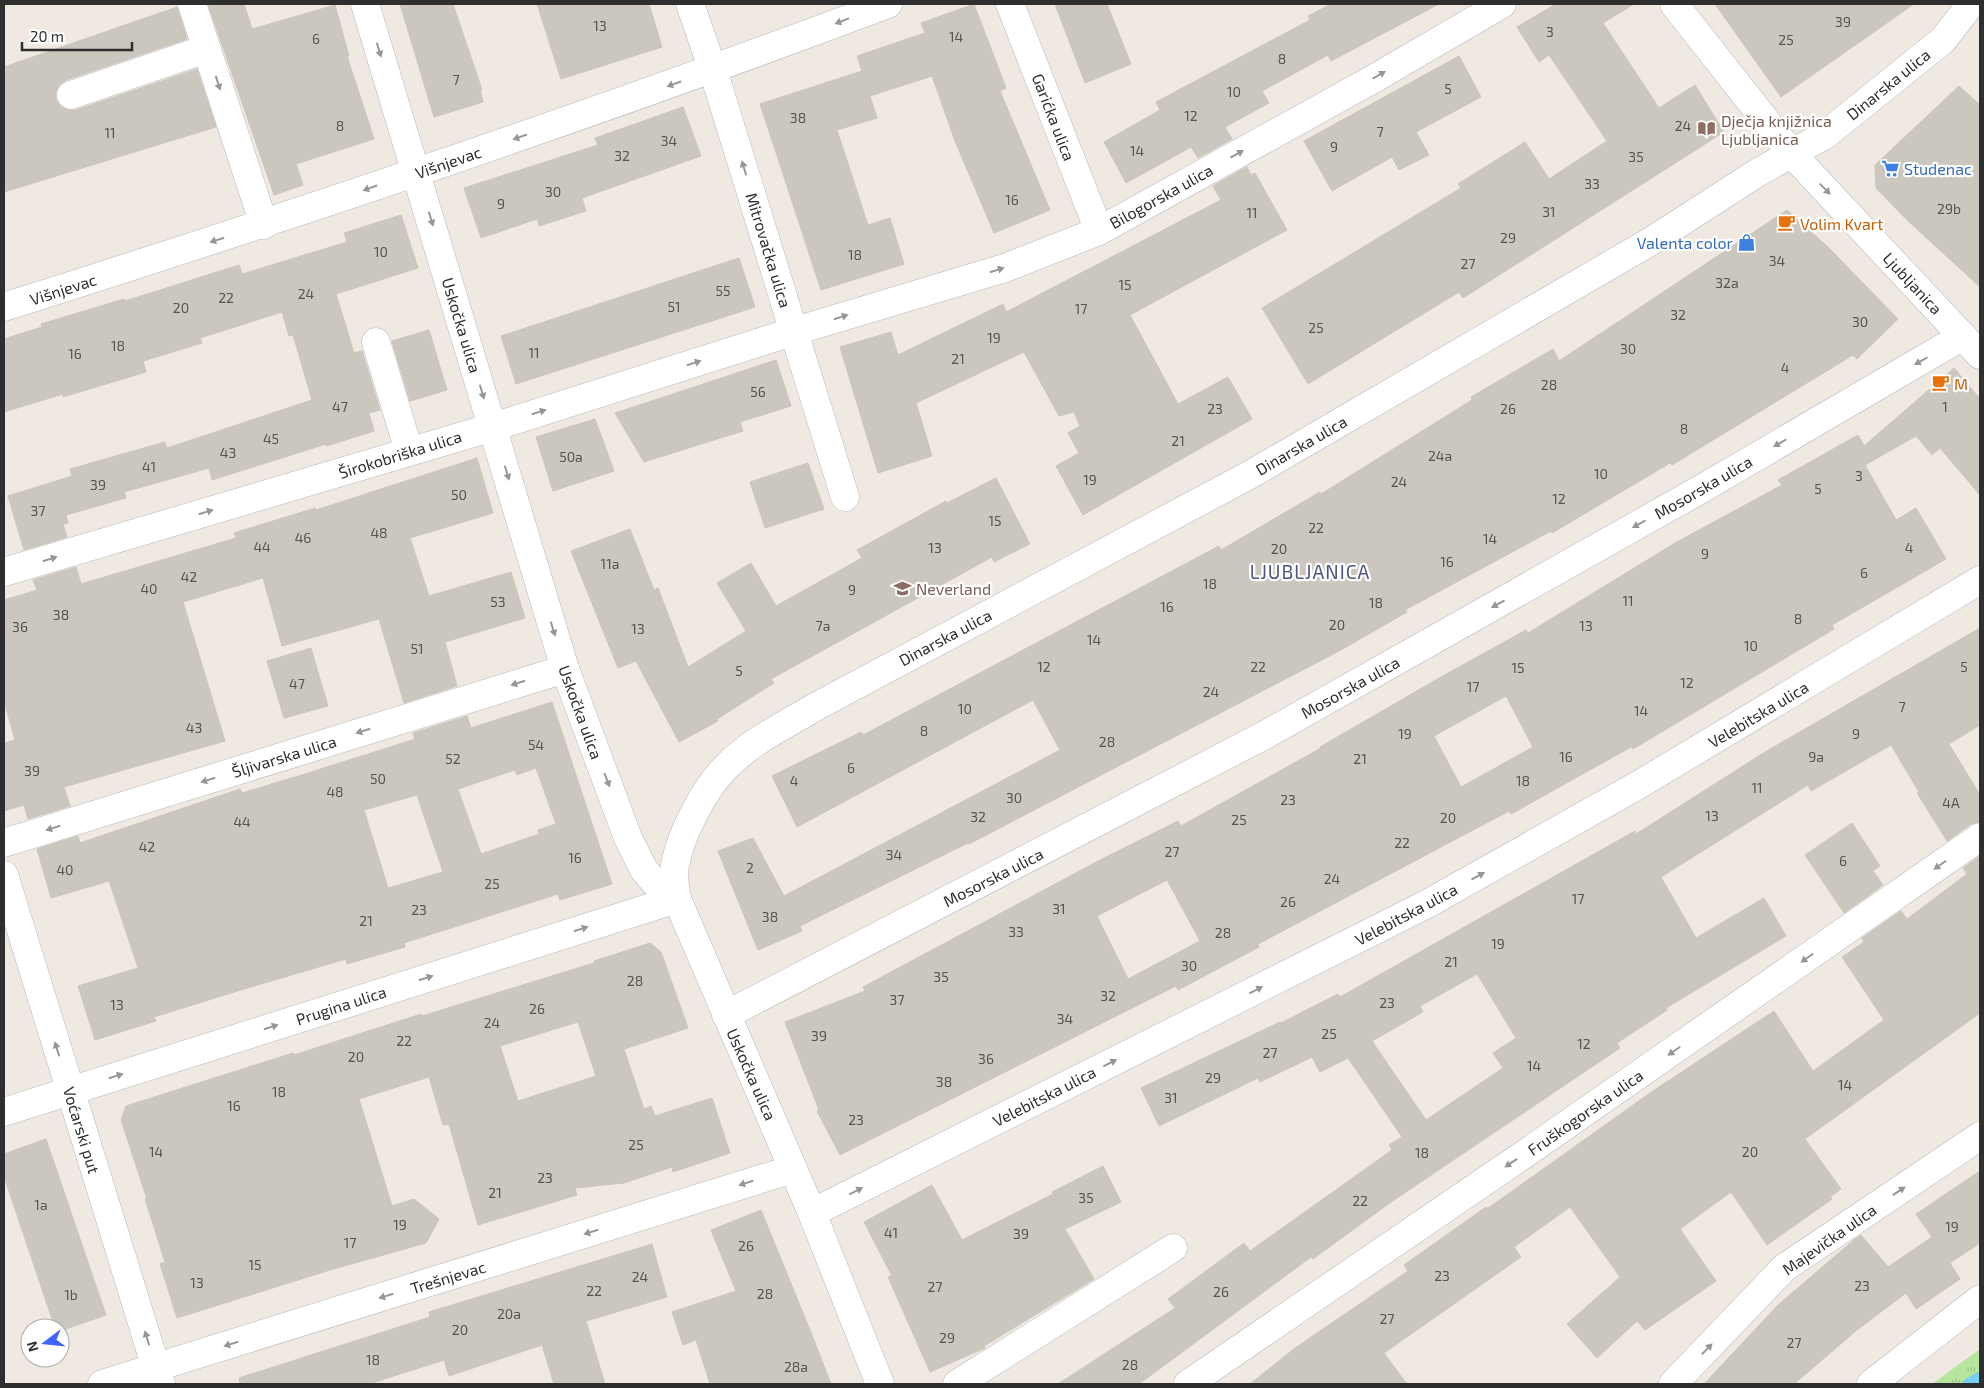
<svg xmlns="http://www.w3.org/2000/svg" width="1984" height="1388" font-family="'Exo 2',sans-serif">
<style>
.grass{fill:url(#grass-tufts)}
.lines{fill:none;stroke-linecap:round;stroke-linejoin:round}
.stream{stroke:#75cff0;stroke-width:11}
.building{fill:#cbc7bf;stroke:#cbc5ba;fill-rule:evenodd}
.minor-casing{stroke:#b4b7c1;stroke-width:29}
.minor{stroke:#fff;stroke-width:28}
.oneway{fill:#969696}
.labels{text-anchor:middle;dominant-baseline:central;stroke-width:4.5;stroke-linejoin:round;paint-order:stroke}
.number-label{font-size:14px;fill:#555452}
.street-label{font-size:16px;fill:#2e2e2e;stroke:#fff}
.education-label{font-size:16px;fill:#785e54;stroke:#fff;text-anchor:start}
.shop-label{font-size:16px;fill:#366cbe;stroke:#fff;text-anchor:start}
.food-label{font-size:16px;fill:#c56008;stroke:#fff;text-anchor:start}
.quarter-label{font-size:19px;letter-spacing:1px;fill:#4d5680;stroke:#fff}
</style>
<defs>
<pattern id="grass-tufts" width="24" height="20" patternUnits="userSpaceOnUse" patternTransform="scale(1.25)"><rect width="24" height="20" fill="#b6e59e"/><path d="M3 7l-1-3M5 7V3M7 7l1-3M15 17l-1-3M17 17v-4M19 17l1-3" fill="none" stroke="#9dc588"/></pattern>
</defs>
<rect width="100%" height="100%" fill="#efe9e1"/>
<path class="grass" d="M1980 1349V1384H1932Z"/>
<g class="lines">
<path class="stream" d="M1968 1384 1980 1377"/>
</g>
<g class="building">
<path d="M208 4H244L252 29 335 5 349 56H347L374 139 296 164 303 185 274 195Z"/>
<path d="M400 4H453L482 90H480L483 102 434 117Z"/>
<path d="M537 4H649L662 47 561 79Z"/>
<path d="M974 4 1006 88 1000 91 1050 210 994 233 955 141 932 76 870 96 857 56 925 33 921 23Z"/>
<path d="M1055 4H1107L1131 64 1085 83Z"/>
<path d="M1331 4H1439L1331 61 1328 55 1262 91 1269 103 1225 127 1232 139 1198 158 1191 147 1126 183 1104 142 1160 110 1156 102 1310 20 1308 16Z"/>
<path d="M1556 4H1634L1603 23 1659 108 1695 85 1724 132 1463 298 1459 292 1308 384 1262 308 1461 188 1458 184 1525 142 1549 179 1607 141 1549 55 1539 62 1517 27Z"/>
<path d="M1715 4H1914L1781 97Z"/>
<path d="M177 7 187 39 66 80 59 85 56 92V100L61 107 68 110H76L197 69 216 127 4 192V67Z"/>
<path d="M1459 56 1481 97 1416 132 1429 155 1399 170 1392 157 1332 191 1304 141Z"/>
<path d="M862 71 877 118 837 130 868 225 890 218 904 264 821 290 760 104Z"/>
<path d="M1959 86 1980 105V287L1907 220 1876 188 1875 165Z"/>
<path d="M683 107 701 156 582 198 586 211 539 226 537 219 481 238 464 188 598 145 595 138Z"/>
<path d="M1247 167 1251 175 1255 173 1287 230 1130 315 1178 404 1228 377 1252 419 1083 515 1056 466 1079 453 1068 433 1080 426 1074 412 1059 416 1024 352 916 403 932 456 878 473 840 347 891 332 898 355 1003 304 1006 312 1221 200 1213 186Z"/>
<path d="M1787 210 1829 248 1898 319 1857 359 1853 355 1672 465 1670 463 1552 533 1551 531 1405 610 1407 612 1341 650 969 844 968 843 800 926 802 931 758 950 718 851 753 838 784 896 1060 750 1033 700 797 827 772 776 861 732 863 735 1219 546 1221 550 1320 492 1321 494 1472 400 1471 397 1553 349 1559 361Z"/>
<path d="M401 215 418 268 336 294 354 353 362 351 380 410 369 413 374 431 327 446 326 444 212 480 209 468 124 492 126 498 66 515 68 523 63 524 67 537 24 550 8 496 72 476 70 469 165 442 167 448 312 400 293 335 289 336 282 312 200 338 202 343 143 361 146 372 63 397V394L4 412V339L42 327 41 324 124 299 125 301 239 265 242 274 347 242 344 233Z"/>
<path d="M739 258 755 307 516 384 501 336Z"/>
<path d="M429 330 447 390 410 401 392 341Z"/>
<path d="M776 360 791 406 740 422 743 431 714 440 644 462 615 413Z"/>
<path d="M1954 368 1980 399V495L1940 448 1932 455 1916 436 1865 465 1896 520 1916 508 1946 559 1832 625 1834 629 1633 749 1631 747 1511 814 1509 811 1258 944 1259 947 1178 990 1176 986 840 1155 817 1111 819 1110 785 1022 865 991 863 987 1100 860 1178 821 1181 826 1321 748 1320 747 1441 677 1526 630 1528 633 1675 543 1782 485 1778 480 1858 435 1864 446ZM1506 696 1533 747 1461 787 1434 736ZM1167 880 1200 941 1128 979 1097 916Z"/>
<path d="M595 419 614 471 553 491 536 437Z"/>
<path d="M477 458 493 513 410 538 429 596 511 572 525 618 445 642 457 686 404 703 379 619 282 646 263 578 183 602 225 741 64 787 70 806 28 819 24 805 4 811V743L15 740 4 701V600L37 590 33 580 76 567 81 584 236 538 234 533 315 508 316 510Z"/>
<path d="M808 463 824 509 765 528 750 482Z"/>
<path d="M996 478 1030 544 994 562 992 557 771 679 774 683 717 719 718 721 679 742 636 661 618 668 571 551 630 529 654 590 658 588 688 667 746 631 717 583 751 563 776 606 862 558 857 550 946 501 947 503Z"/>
<path d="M1980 628V725L1949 744 1980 795V822L1971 824 1947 841 1917 793 1919 792 1891 745 1811 791 1808 785 1661 877 1696 938 1764 898 1786 936 1666 1008 1667 1010 1617 1043 1620 1048 1391 1202 1313 1259 1311 1257 1139 1384H1058L1175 1308 1168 1299 1244 1243 1250 1251 1392 1150 1389 1145 1402 1137 1348 1058 1320 1072 1312 1057 1260 1082 1258 1078 1159 1126 1141 1088 1280 1022 1281 1023 1338 994 1340 997 1635 831 1636 834 1765 752ZM1477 974 1516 1038 1493 1053 1503 1068 1426 1120 1372 1041 1423 1012 1420 1006Z"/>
<path d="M311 648 328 706 284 718 267 661Z"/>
<path d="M552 702 612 884 560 900 558 894 404 943 405 947 347 964 346 959 244 989 154 1017 156 1021 95 1040 78 986 138 968 109 881 51 898 37 849 78 836 80 843 240 789 242 793 305 774 415 739 413 733 467 716 471 728ZM536 768 556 824 538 830 539 834 481 854 458 789 515 770 517 775ZM417 795 443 872 388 888 364 810Z"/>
<path d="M1852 823 1880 866 1873 871 1883 885 1844 913 1805 855Z"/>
<path d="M1980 856V1013L1805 1139 1841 1189 1830 1197 1832 1199 1767 1245 1731 1192 1680 1229 1716 1281 1645 1330 1637 1321 1597 1358 1567 1324 1620 1277 1570 1207 1514 1247 1521 1257 1384 1353 1407 1384H1250L1295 1348 1408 1271 1404 1265 1486 1207 1487 1209 1650 1093 1774 1011 1813 1071 1884 1020 1842 957 1864 942 1862 938 1901 911 1907 919 1967 874 1963 868Z"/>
<path d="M650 943 661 952 688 1028 624 1049 644 1109 651 1106 655 1116 712 1098 730 1153 673 1172 672 1167 624 1183 575 1188 577 1195 478 1225 449 1124 443 1125 429 1077 359 1099 392 1206 414 1199 439 1219 426 1243 330 1270 177 1318 160 1264 165 1262 145 1199H147L121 1120 126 1106 293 1053 294 1055 421 1014 422 1016 594 963V961ZM578 1022 596 1076 518 1101 500 1046Z"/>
<path d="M46 1139 106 1315 60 1331V1328H55L4 1176V1154Z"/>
<path d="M1103 1166 1121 1202 1065 1229 1094 1279 984 1346 985 1348 930 1372 888 1277 892 1276 864 1222 932 1185 962 1240 1053 1194 1052 1192Z"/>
<path d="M1980 1171V1243L1950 1263 1960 1279 1916 1309 1906 1293 1857 1330 1794 1384H1704L1778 1305 1855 1239 1861 1235 1888 1267 1932 1237 1916 1214Z"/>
<path d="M761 1210 812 1335 831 1384H710L696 1340 683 1345 672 1312 736 1291 711 1230Z"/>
<path d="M652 1244 667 1297 586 1321 605 1384H554L542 1345 449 1376 444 1360 369 1384H240L239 1378 430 1317 429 1312Z"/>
</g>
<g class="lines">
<defs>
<g id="minor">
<path d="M192 4 264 225"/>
<path d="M365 4 565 669 628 838 644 870 656 884 677 899"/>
<path d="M690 4 713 70 845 497"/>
<path d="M1010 4 1099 231"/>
<path d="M1674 4 1792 154 1980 355"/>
<path d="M71 95 206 49"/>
<path d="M4 307C301 213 596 114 888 4"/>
<path d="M376 342 409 451"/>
<path d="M4 572 493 427 795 331 1005 268 1099 231 1375 78 1502 4"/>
<path d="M4 843 565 669"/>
<path d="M4 875 161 1384"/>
<path d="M726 1015 1263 736 1703 488 1963 336"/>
<path d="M4 1112 677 899"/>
<path d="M812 1213 1427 904 1640 784 1980 580"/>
<path d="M102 1384 793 1169"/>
<path d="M880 1384 812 1213 677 899C675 888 673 876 675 865 681 833 705 787 728 765 753 740 787 724 817 706L1253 473 1653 240 1757 173 1825 135 1943 40 1971 4"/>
<path d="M957 1384 1173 1248"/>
<path d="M1188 1384 1526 1153 1980 837"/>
<path d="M1673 1384 1784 1268 1980 1136"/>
<path d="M1871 1384 1980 1299"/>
</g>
</defs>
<use href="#minor" class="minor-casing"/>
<use href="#minor" class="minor"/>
</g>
<defs><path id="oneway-solid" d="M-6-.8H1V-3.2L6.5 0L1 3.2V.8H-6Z" transform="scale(1.25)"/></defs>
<g class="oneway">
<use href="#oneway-solid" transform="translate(842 21) rotate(159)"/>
<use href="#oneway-solid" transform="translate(379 50) rotate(73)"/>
<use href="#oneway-solid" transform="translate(1379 75) rotate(-30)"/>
<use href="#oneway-solid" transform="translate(218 83) rotate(72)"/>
<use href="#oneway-solid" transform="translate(674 84) rotate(161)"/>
<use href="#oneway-solid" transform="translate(520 137) rotate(161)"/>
<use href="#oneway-solid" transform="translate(1237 154) rotate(-29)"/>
<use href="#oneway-solid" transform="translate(744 168) rotate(-107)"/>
<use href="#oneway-solid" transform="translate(370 188) rotate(161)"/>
<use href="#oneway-solid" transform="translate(1825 189) rotate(46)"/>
<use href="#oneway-solid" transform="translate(431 219) rotate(73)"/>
<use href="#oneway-solid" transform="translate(217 240) rotate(162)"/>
<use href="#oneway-solid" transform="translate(997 270) rotate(-17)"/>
<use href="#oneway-solid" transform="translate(841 317) rotate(-17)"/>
<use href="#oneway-solid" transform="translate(1921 361) rotate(150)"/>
<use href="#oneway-solid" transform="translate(694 363) rotate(-18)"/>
<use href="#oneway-solid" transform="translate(482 392) rotate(73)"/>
<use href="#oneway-solid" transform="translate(539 412) rotate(-18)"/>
<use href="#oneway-solid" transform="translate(1780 443) rotate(150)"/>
<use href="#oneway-solid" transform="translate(507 473) rotate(73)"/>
<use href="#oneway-solid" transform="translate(206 512) rotate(-17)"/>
<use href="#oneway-solid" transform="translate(1639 524) rotate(151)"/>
<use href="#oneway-solid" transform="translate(50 559) rotate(-17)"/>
<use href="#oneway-solid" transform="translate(1498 604) rotate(151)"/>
<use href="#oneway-solid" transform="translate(553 629) rotate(73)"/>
<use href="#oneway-solid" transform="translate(518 683) rotate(163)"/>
<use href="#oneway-solid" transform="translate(363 731) rotate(163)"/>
<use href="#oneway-solid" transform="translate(208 780) rotate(163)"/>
<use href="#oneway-solid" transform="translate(607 780) rotate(69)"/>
<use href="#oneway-solid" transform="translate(53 828) rotate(163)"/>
<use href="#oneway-solid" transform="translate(1940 865) rotate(145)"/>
<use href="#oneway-solid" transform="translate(1478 876) rotate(-29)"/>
<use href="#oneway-solid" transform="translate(581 929) rotate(-18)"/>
<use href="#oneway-solid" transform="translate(1807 958) rotate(145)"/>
<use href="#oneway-solid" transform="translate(426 978) rotate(-18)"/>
<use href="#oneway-solid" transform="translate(1256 990) rotate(-27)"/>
<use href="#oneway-solid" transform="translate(271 1027) rotate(-18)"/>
<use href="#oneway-solid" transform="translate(57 1049) rotate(-107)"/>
<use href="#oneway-solid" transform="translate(1674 1051) rotate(145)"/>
<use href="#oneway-solid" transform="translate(1110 1063) rotate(-27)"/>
<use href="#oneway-solid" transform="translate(116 1076) rotate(-18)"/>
<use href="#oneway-solid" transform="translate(1511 1163) rotate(146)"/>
<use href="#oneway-solid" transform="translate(746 1183) rotate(163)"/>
<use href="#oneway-solid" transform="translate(856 1191) rotate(-27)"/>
<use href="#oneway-solid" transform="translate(1899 1191) rotate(-34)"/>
<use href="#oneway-solid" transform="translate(591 1232) rotate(163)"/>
<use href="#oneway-solid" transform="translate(386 1296) rotate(163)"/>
<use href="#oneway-solid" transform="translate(147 1338) rotate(-107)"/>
<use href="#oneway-solid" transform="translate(231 1344) rotate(163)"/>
<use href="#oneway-solid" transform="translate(1707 1349) rotate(-46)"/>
</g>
<defs>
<symbol id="library-bare" viewBox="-9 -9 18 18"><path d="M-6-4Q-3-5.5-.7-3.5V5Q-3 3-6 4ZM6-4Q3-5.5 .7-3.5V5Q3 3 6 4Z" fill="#8d6e63" stroke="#fff" stroke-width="2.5" paint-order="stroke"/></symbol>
<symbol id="supermarket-bare" viewBox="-9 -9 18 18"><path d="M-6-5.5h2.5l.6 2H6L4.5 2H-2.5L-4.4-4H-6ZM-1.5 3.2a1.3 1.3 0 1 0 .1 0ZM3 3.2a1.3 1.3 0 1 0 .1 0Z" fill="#3f7fe0" stroke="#fff" stroke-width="2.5" paint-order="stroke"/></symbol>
<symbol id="cafe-bare" viewBox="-9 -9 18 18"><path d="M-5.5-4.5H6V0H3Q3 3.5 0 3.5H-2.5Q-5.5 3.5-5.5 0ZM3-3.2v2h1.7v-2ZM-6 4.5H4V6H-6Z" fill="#e8710a" stroke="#fff" stroke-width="2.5" paint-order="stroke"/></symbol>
<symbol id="shop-bare" viewBox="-9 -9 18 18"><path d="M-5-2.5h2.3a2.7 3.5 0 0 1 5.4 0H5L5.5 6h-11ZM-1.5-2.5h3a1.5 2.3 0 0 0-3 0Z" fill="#3f7fe0" stroke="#fff" stroke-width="2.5" paint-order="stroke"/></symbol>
<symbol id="school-bare" viewBox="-9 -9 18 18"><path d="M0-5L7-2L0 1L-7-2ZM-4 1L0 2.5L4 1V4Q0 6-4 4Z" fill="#8d6e63" stroke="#fff" stroke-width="2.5" paint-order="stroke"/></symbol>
</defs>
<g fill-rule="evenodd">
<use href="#library-bare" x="1694" y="116" width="25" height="25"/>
<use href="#supermarket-bare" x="1878" y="156" width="25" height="25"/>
<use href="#cafe-bare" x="1774" y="210" width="25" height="25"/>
<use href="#shop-bare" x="1734" y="230" width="25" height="25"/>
<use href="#cafe-bare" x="1928" y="370" width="25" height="25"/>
<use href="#school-bare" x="890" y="576" width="25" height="25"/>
</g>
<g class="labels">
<g class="number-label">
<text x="1843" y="21">39</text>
<text x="600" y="25">13</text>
<text x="1550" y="31">3</text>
<text x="956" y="36">14</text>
<text x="316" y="38">6</text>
<text x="1786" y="39">25</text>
<text x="1282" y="58">8</text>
<text x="456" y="79">7</text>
<text x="1448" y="88">5</text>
<text x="1234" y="91">10</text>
<text x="1191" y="115">12</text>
<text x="798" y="117">38</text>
<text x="340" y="125">8</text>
<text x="1683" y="125">24</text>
<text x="1380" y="131">7</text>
<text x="110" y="132">11</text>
<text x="669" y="140">34</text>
<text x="1334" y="146">9</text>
<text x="1137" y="150">14</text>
<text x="622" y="155">32</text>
<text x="1636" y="156">35</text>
<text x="1592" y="183">33</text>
<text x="553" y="191">30</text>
<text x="1012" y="199">16</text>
<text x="501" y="203">9</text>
<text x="1949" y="208">29b</text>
<text x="1549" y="211">31</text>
<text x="1252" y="212">11</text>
<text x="1508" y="237">29</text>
<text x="381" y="251">10</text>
<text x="855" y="254">18</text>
<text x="1777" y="260">34</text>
<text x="1468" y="263">27</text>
<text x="1727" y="282">32a</text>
<text x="1125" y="284">15</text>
<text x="723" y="290">55</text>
<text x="306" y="293">24</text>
<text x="226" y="297">22</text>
<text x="674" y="306">51</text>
<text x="181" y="307">20</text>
<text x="1081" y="308">17</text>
<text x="1678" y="314">32</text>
<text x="1860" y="321">30</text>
<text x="1316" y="327">25</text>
<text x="994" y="337">19</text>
<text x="118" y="345">18</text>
<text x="1628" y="348">30</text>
<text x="534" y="352">11</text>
<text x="75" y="353">16</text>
<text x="958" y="358">21</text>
<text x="1785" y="367">4</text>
<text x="1549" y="384">28</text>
<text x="758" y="391">56</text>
<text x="340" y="406">47</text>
<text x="1945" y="406">1</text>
<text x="1215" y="408">23</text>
<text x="1508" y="408">26</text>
<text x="1684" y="428">8</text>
<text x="271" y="438">45</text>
<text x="1178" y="440">21</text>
<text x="228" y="452">43</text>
<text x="1440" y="455">24a</text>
<text x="571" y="456">50a</text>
<text x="149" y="466">41</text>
<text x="1601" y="473">10</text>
<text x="1859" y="475">3</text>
<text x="1090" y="479">19</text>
<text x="1399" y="481">24</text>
<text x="98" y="484">39</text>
<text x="1818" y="488">5</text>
<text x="459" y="494">50</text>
<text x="1559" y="498">12</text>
<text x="38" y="510">37</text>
<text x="995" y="520">15</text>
<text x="1316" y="527">22</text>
<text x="379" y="532">48</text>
<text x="303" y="537">46</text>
<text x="1490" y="538">14</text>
<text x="262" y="546">44</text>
<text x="935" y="547">13</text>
<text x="1909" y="547">4</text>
<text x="1279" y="548">20</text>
<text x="1705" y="553">9</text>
<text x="1447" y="561">16</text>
<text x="610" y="563">11a</text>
<text x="1864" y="572">6</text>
<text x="189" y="576">42</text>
<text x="1210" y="583">18</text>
<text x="149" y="588">40</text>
<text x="852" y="589">9</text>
<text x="1628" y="600">11</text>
<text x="498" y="601">53</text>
<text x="1376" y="602">18</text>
<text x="1167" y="606">16</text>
<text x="61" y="614">38</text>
<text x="1798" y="618">8</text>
<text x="1337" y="624">20</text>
<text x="823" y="625">7a</text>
<text x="1586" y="625">13</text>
<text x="20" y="626">36</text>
<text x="638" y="628">13</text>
<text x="1094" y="639">14</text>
<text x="1751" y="645">10</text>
<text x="417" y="648">51</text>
<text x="1044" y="666">12</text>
<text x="1258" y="666">22</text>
<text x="1964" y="666">5</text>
<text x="1518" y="667">15</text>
<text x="739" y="670">5</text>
<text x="1687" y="682">12</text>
<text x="297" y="683">47</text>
<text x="1473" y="686">17</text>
<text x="1211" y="691">24</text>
<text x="1902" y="706">7</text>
<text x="965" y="708">10</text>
<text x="1641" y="710">14</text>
<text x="194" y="727">43</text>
<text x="924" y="730">8</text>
<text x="1405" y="733">19</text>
<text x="1856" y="733">9</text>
<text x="1107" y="741">28</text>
<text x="536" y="744">54</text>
<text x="1566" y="756">16</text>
<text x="1816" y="756">9a</text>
<text x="453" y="758">52</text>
<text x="1360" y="758">21</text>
<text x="851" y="767">6</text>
<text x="32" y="770">39</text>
<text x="378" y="778">50</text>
<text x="794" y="780">4</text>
<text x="1523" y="780">18</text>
<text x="1757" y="787">11</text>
<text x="335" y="791">48</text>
<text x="1014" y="797">30</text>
<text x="1288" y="799">23</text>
<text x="1951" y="802">4A</text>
<text x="1712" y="815">13</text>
<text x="978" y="816">32</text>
<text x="1448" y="817">20</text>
<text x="1239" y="819">25</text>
<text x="242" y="821">44</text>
<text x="1402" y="842">22</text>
<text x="147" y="846">42</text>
<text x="1172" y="851">27</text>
<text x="894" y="854">34</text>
<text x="575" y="857">16</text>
<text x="1843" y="860">6</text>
<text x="750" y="867">2</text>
<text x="65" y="869">40</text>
<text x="1332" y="878">24</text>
<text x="492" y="883">25</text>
<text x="1578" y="898">17</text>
<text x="1288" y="901">26</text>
<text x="1059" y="908">31</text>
<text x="419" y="909">23</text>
<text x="770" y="916">38</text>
<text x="366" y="920">21</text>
<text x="1016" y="931">33</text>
<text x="1223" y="932">28</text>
<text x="1498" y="943">19</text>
<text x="1451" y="961">21</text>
<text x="1189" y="965">30</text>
<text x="941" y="976">35</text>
<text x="635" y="980">28</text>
<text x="1108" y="995">32</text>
<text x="897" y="999">37</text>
<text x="1387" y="1002">23</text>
<text x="117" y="1004">13</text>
<text x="537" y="1008">26</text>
<text x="1065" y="1018">34</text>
<text x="492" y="1022">24</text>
<text x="1329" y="1033">25</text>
<text x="819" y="1035">39</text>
<text x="404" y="1040">22</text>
<text x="1584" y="1043">12</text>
<text x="1270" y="1052">27</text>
<text x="356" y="1056">20</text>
<text x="986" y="1058">36</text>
<text x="1534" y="1065">14</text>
<text x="1213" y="1077">29</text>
<text x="944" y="1081">38</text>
<text x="1845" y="1084">14</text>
<text x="279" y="1091">18</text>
<text x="1171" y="1097">31</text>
<text x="234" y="1105">16</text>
<text x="856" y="1119">23</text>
<text x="636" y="1144">25</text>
<text x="156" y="1151">14</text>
<text x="1750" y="1151">20</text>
<text x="1422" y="1152">18</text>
<text x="545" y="1177">23</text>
<text x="495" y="1192">21</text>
<text x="1086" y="1197">35</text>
<text x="1360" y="1200">22</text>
<text x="41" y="1204">1a</text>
<text x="400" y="1224">19</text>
<text x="1952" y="1226">19</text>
<text x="891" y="1232">41</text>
<text x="1021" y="1233">39</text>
<text x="350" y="1242">17</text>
<text x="746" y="1245">26</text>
<text x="255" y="1264">15</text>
<text x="1442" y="1275">23</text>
<text x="640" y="1276">24</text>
<text x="197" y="1282">13</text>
<text x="1862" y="1285">23</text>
<text x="935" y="1286">27</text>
<text x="594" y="1290">22</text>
<text x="1221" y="1291">26</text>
<text x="765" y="1293">28</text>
<text x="71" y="1294">1b</text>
<text x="509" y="1313">20a</text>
<text x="1387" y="1318">27</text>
<text x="460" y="1329">20</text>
<text x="947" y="1337">29</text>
<text x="1794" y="1342">27</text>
<text x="373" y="1359">18</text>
<text x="1130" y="1364">28</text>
<text x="796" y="1366">28a</text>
</g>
<g class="street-label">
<text transform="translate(1888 84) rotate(-39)">Dinarska ulica</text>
<text transform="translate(1054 117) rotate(69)">Garićka ulica</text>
<text transform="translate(448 162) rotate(-19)">Višnjevac</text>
<text transform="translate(1161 196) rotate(-29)">Bilogorska ulica</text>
<text transform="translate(769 250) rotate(73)">Mitrovačka ulica</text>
<text transform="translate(1913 283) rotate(47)">Ljubljanica</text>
<text transform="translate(63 289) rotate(-18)">Višnjevac</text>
<text transform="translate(462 325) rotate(73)">Uskočka ulica</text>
<text transform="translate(1301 445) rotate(-30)">Dinarska ulica</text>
<text transform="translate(400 454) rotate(-17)">Širokobriška ulica</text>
<text transform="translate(1703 487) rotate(-30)">Mosorska ulica</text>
<text transform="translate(945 637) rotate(-28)">Dinarska ulica</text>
<text transform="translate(1350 687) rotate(-29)">Mosorska ulica</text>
<text transform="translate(581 712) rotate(70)">Uskočka ulica</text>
<text transform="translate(1758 714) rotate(-31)">Velebitska ulica</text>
<text transform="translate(284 756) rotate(-17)">Šljivarska ulica</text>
<text transform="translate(993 877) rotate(-27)">Mosorska ulica</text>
<text transform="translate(1406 914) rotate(-28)">Velebitska ulica</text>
<text transform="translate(341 1005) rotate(-18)">Prugina ulica</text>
<text transform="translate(752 1074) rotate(66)">Uskočka ulica</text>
<text transform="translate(1044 1096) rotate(-27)">Velebitska ulica</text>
<text transform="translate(1585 1112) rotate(-35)">Fruškogorska ulica</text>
<text transform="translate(82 1130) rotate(73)">Voćarski put</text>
<text transform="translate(1829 1239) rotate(-35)">Majevička ulica</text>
<text transform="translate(448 1277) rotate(-17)">Trešnjevac</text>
</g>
<g class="education-label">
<text x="1721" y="120">Dječja knjižnica<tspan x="1721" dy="18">Ljubljanica</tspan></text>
<text x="916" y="588">Neverland</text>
</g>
<g class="shop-label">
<text x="1904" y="168">Studenac</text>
<text x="1733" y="242" text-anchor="end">Valenta color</text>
</g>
<g class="food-label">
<text x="1800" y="223">Volim Kvart</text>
<text x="1954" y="383">M</text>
</g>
<g class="quarter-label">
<text x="1310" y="571">LJUBLJANICA</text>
</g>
</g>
<rect width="1984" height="1388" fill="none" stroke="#2e2e2e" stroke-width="10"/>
<g transform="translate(45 1343) rotate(254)"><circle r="24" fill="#ffffff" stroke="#ababab"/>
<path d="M0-4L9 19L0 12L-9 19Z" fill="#4264fb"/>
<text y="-8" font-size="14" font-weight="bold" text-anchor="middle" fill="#2e2e2e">N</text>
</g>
<path d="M22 42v8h110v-8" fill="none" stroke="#2e2e2e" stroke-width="2.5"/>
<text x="30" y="42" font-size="15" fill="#2e2e2e" stroke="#ffffff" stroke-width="4" paint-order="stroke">20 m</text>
</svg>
